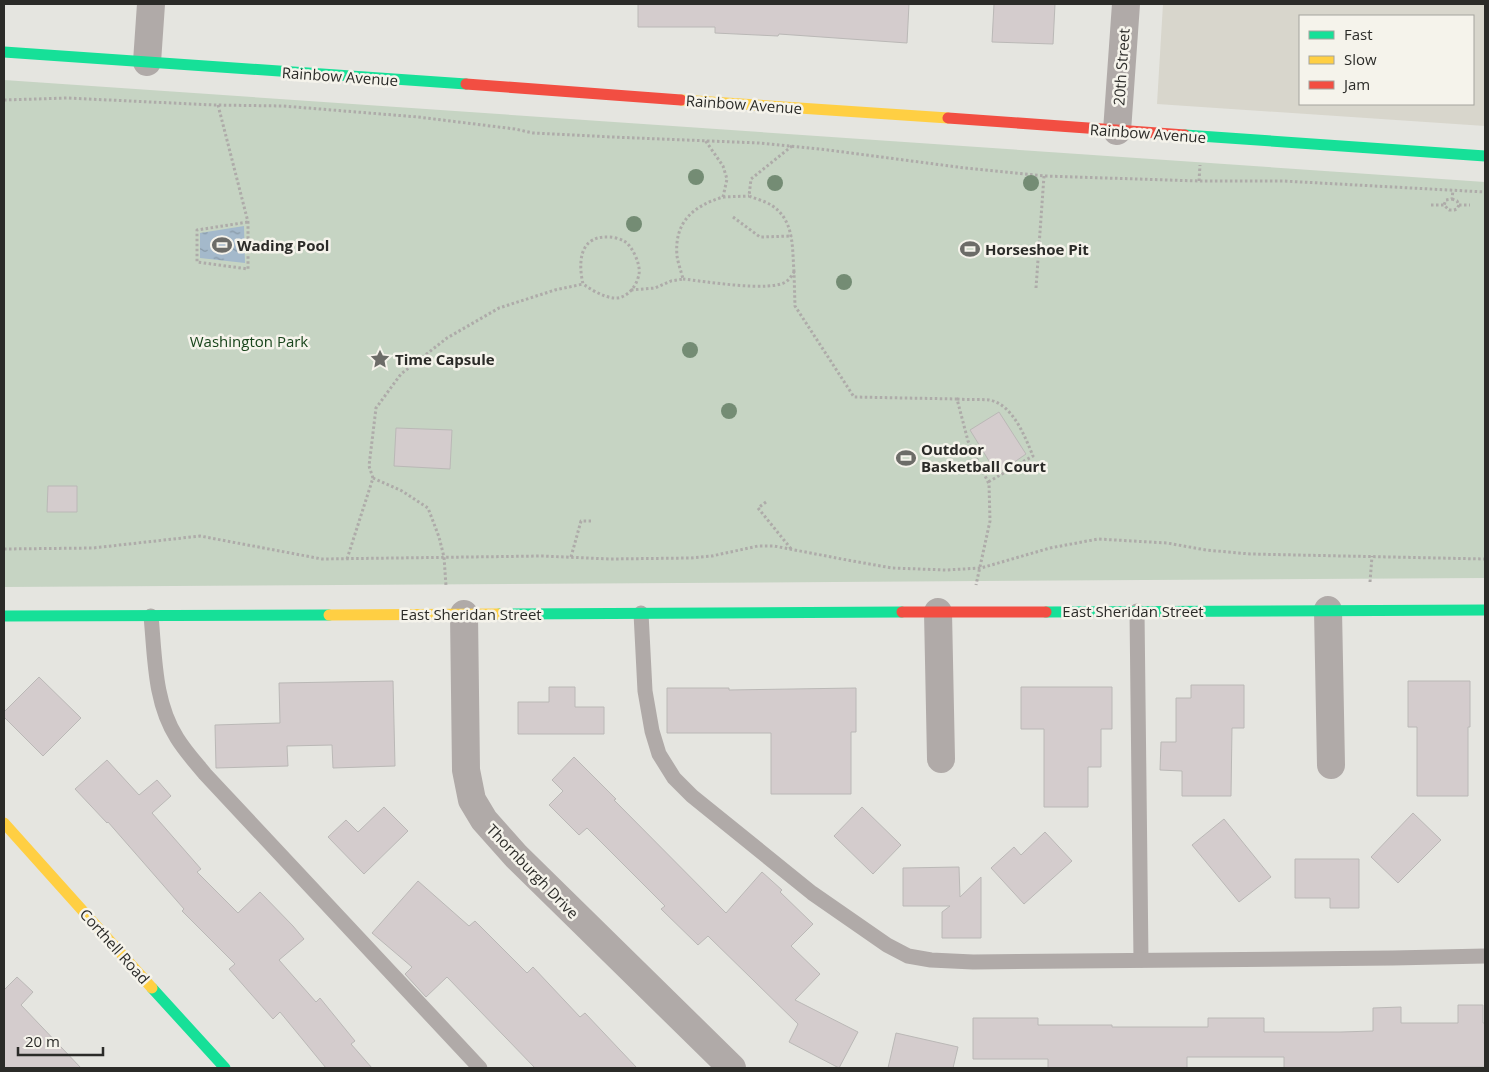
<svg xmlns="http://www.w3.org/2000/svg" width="1489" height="1072" font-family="'Open Sans',sans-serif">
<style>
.built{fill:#d8d6cc;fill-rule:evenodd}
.park{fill:#c6d4c3}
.water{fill:url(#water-ripples)}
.building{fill:#d4cccd;stroke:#bab8b6}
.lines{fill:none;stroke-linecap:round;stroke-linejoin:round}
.path{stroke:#aeaba9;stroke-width:3;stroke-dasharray:2.5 2.5;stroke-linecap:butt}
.lane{stroke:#b0aaa8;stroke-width:15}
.street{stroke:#b0aaa8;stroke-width:28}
.fast{stroke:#16e098;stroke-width:11}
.slow{stroke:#ffcf43;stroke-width:11}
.jam{stroke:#f24e42;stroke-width:11}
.tree{fill:#748c74}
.labels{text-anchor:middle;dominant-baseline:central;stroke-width:5;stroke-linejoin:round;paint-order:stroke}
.street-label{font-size:15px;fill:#2b2b28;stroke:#f5f3eb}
.poi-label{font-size:15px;font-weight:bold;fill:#2b2b28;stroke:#f5f3eb;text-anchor:start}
.park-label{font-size:15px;fill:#18441b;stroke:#f5f3eb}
</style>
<defs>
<pattern id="water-ripples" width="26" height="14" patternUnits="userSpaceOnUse" patternTransform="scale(1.25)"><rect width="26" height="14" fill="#a4b9cb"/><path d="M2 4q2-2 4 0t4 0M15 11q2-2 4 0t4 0" fill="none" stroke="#8697a5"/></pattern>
</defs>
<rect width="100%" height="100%" fill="#e5e5e0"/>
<path class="built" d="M1163 4H1485V126L1157 104ZM1300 16H1473V104H1300Z"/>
<path class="park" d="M4 80 1485 182V578L4 587Z"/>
<path class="water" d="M244 226 245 263 200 258V233Z"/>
<g class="building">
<path d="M638 4H909L907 43 779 34 778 36 715 33V27H638Z"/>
<path d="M994 4H1055L1053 44 992 42Z"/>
<path d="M999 412 1026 454 997 474 970 430Z"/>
<path d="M396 428 452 430 450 469 394 466Z"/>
<path d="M48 486H77V512H47Z"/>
<path d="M39 677 81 718 43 756 4 717V712Z"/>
<path d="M393 681 395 766 333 768 332 745 287 746 288 766 216 768 215 725 280 723 279 683Z"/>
<path d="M1408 681H1470V727H1468V796H1417V727H1408Z"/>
<path d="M1191 685H1244V728H1232L1231 796H1182V771L1160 770 1161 742H1176V698H1191Z"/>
<path d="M549 687H575V707H604V734H518V702H549Z"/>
<path d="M1021 687H1112V729H1101V767H1088V807H1044V729H1021Z"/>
<path d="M667 688H729V690L856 688V732H851V794H771V733H667Z"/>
<path d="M574 757 616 799 614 800 726 913 762 872 782 890 780 892 813 924 791 946 820 974 795 1000 858 1032 839 1068 789 1042 798 1024 708 936 698 945 661 909 665 906 587 828 579 835 549 805 563 791 552 780Z"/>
<path d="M107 760 139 795 157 780 171 796 152 813 201 869 197 872 238 913 260 892 293 926 304 939 279 960 316 1002 320 998 355 1041 351 1044 372 1068H326L280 1012 273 1019 229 969 235 964 182 911 184 909 108 822 107 823 75 789Z"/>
<path d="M384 807 408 831 364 874 328 837 346 820 358 832Z"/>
<path d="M862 807 901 845 873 874 834 836Z"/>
<path d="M1413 813 1441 840 1398 883 1371 857Z"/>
<path d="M1224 819 1271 877 1239 902 1192 845Z"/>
<path d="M1045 832 1072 861 1024 904 991 868 1014 847 1021 855Z"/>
<path d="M1295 859H1359V908H1330V898H1295Z"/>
<path d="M959 867 960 897 981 877V938H942V912L950 906H903V868Z"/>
<path d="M418 881 469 926 475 921 527 973 533 967 580 1017 585 1013 637 1068H535L447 977 426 997 405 974 412 967 372 933Z"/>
<path d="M17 977 33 992 21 1005 81 1068H4V987L5 989Z"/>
<path d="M1458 1005H1483V1023H1485V1067L1284 1068V1057H1187V1068H1048V1059H973V1018H1038V1025H1112V1027H1208V1018H1264V1032H1341L1373 1031V1008L1401 1007V1023H1458Z"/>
<path d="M896 1033 958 1047 953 1068H888Z"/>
</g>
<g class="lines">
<g class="path">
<path d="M4 100 67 98 214 105 283 106 418 117 515 129 533 133 612 137 759 143 828 150 965 168 1044 176 1199 181H1283L1485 192"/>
<path d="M218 105 248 222V269L197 262V230L248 222"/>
<path d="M792 146 751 179 749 196C756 199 765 201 771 205 795 220 792 248 794 272"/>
<path d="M1199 181 1200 165"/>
<path d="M723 197 749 196"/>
<path d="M1452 199 1457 201 1459 205 1457 209 1454 210H1449L1444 205 1446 200 1452 199 1453 190"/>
<path d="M1431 205H1444"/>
<path d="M1459 205H1470"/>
<path d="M733 217 760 237 792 236"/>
<path d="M683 279C703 281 773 293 787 281 790 279 792 275 794 272L795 306 854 397 957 399 968 441 989 484 990 521 976 585"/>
<path d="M1036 288 1044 176"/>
<path d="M631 290 655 288 671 281 683 279C681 271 678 263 677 256 674 222 693 206 723 197L727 179 723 166 705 140"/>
<path d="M957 399C968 400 979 399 989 400 1013 404 1025 437 1033 456L988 482"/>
<path d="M373 478 369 466 376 408 401 374 447 338 499 308 555 290 583 284C580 271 578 250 591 241 598 237 601 237 609 237 614 237 620 239 624 241 632 245 641 265 639 274 637 286 627 299 614 298 603 297 592 290 583 284"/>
<path d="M766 502 758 508 792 550"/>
<path d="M4 549 93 548 200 536 322 559 542 556 610 559 690 558 712 556 758 546H774L847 560 892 568 946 570 981 568 1050 548 1098 539 1167 543 1206 550 1250 554 1485 559"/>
<path d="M571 557 581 521H591"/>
<path d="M347 559 373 478 402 491 428 508 439 537 444 557 446 586"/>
<path d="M1370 582 1372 556"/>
</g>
<g class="lane">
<path d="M1137 611 1141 960"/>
<path d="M641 613 645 691 652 731 659 754 674 778 692 796 812 893 887 945 908 956 931 960 973 962 1393 958 1485 956"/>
<path d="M151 616C155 657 154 702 177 738 185 751 196 763 205 774L480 1068"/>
</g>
<g class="street">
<path d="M147 62 151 4"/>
<path d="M1117 131 1126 4"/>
<path d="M1328 610 1331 765"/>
<path d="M938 612 941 759"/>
<path d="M464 614 466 770 472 800 484 820 516 856 732 1068"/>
</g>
<g class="fast">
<path d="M4 52 466 84"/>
<path d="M1185 135 1485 156"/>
<path d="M1046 612 1485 610"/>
<path d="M499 614 902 612"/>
<path d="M4 616 329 615"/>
<path d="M152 988 225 1068"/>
</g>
<g class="slow">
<path d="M681 100 948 118"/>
<path d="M329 615 499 614"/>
<path d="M4 823 152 988"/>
</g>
<g class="jam">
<path d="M466 84 681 100"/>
<path d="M948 118 1185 135"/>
<path d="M902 612H1046"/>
</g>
</g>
<g class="tree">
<circle cx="696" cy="177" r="8"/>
<circle cx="775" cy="183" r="8"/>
<circle cx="1031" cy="183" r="8"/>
<circle cx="634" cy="224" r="8"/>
<circle cx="844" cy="282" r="8"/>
<circle cx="690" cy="350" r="8"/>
<circle cx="729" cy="411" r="8"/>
</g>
<defs>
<symbol id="stadium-bare" viewBox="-9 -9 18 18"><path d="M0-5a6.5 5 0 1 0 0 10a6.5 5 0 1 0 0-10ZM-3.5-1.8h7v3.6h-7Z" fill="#6c6c68" stroke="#f5f3eb" stroke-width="2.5" paint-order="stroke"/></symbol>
<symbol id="sight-bare" viewBox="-9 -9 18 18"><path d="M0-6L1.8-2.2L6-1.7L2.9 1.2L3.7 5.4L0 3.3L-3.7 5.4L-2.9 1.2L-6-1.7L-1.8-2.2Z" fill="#6c6c68" stroke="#f5f3eb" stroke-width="2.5" paint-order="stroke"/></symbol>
</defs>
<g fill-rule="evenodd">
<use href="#stadium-bare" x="208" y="231" width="28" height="28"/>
<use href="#stadium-bare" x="956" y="235" width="28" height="28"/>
<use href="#sight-bare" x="366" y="345" width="28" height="28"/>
<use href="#stadium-bare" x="892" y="444" width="28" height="28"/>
</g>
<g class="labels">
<g class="street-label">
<text transform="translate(1121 67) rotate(-86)">20th Street</text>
<text transform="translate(340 76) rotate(4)">Rainbow Avenue</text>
<text transform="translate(744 104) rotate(4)">Rainbow Avenue</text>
<text transform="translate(1148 133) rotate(4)">Rainbow Avenue</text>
<text x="1133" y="611">East Sheridan Street</text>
<text x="471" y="614">East Sheridan Street</text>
<text transform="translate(533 871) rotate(46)">Thornburgh Drive</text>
<text transform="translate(115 946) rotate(48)">Corthell Road</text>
</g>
<g class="poi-label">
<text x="237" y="245">Wading Pool</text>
<text x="985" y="249">Horseshoe Pit</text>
<text x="395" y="359">Time Capsule</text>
<text x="921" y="449">Outdoor<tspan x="921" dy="17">Basketball Court</tspan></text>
</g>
<g class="park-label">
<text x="249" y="341">Washington Park</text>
</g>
</g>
<rect width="1489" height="1072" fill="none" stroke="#2b2b28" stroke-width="10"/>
<rect x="1299" y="15" width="175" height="90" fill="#f5f3eb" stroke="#a4a39d"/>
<rect x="1309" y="31" width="25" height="8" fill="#16e098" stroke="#a4a39d"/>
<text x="1344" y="40" font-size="15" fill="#2b2b28">Fast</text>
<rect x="1309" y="56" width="25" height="8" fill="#ffcf43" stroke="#a4a39d"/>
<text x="1344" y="65" font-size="15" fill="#2b2b28">Slow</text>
<rect x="1309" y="81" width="25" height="8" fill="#f24e42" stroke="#a4a39d"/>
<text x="1344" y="90" font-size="15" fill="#2b2b28">Jam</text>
<path d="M18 1047v8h85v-8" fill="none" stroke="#2b2b28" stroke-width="2.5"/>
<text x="25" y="1047" font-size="15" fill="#2b2b28" stroke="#f5f3eb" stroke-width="4" paint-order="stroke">20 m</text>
</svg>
